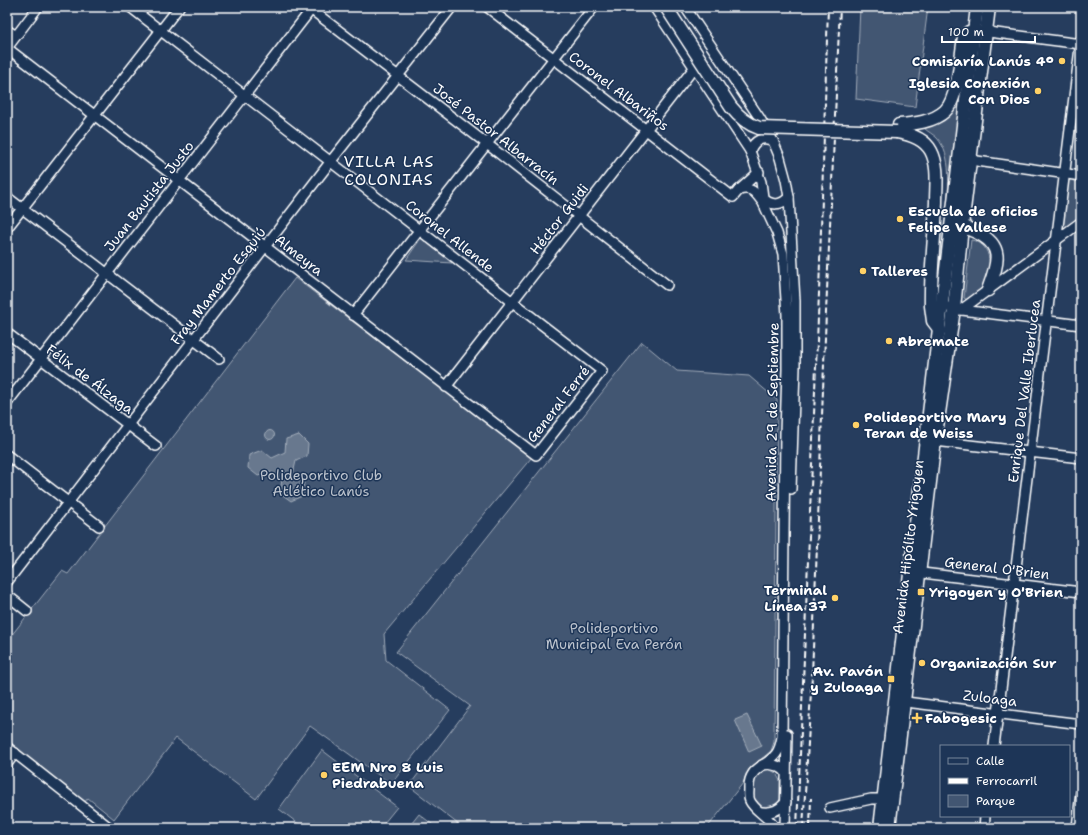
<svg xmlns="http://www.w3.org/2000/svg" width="1088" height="835" font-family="'Shantell Sans',sans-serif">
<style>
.green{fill:#425672;stroke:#a0aab8}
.water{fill:#67788e;stroke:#a4aebb}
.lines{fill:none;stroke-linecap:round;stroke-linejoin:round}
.minor-casing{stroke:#fff;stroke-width:12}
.major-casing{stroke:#fff;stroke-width:15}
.minor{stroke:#1d3557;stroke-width:9}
.major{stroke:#1d3557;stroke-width:12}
.rail{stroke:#fff;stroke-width:2;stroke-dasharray:6 3;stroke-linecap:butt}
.major-bridge-casing{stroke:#fff;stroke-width:15;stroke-linecap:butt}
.major-bridge{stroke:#1d3557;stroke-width:12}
.poi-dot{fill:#ffd166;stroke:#1d3557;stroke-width:1.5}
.labels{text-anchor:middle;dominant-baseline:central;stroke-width:3;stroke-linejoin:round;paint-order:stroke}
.poi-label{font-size:14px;font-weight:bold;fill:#fff;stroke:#1d3557;text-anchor:start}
.street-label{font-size:14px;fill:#fff;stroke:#1d3557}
.park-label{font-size:14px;fill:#bdc4ce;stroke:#1d3557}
.quarter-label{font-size:16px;letter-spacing:1px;fill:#fff;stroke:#1d3557}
</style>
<rect width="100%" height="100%" fill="#263d5e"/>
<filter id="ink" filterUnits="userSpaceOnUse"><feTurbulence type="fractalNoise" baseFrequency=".025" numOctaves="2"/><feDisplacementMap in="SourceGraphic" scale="8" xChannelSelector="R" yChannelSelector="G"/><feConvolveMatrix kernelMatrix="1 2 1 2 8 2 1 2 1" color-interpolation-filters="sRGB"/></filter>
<g filter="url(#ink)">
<g class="green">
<path d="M860 7H928L915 107 856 99Z"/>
<path d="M965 62 947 209C948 187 953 156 937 138 933 134 928 132 924 128V126L937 120Z"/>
<path d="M1068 177 1081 179V216L1061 231Z"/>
<path d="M421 238 452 263 406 260Z"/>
<path d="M971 240C991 243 992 265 986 280 985 283 984 287 982 289 979 293 972 297 967 300L964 298Z"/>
<path d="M295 278 532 457 384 634 386 660 450 710 391 784 310 726 256 799 176 738 114 819 88 798 84 803 7 743V641L62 571 68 574Z"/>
<path d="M642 342 677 371 749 376 777 400 774 742 771 751 749 769 743 783 707 828H463L409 786 470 706 396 652Z"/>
<path d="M322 750 397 807 380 828H304L279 809Z"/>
<path d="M767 768 776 773 780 781V799L775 807 770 810C767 809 762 809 760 807 747 801 754 783 756 773Z"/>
<path d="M419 814 437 828H408Z"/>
</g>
<g class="water">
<circle cx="270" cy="435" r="4.5"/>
<path d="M299 435 308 444 307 456 296 461 293 474 304 482 302 496 291 501 280 493 282 479 270 472 258 476 248 468 249 455 262 450 272 458 285 452 286 439Z"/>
<path d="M747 715 762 746 749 752 735 720Z"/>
</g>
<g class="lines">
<defs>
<g id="minor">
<path d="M308 7 487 144 667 285"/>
<path d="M487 7 733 197 739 190 759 172"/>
<path d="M654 7 750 151 761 182 764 205 777 233 783 254 787 315V370L785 433 782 737C781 743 780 749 776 754 765 768 748 767 749 789 749 793 748 797 750 801 755 811 769 817 775 828"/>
<path d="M685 7 759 117 773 141 780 158 786 180 789 197 790 216 795 301V367L791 489"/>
<path d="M7 30 16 36"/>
<path d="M981 31 1081 44"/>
<path d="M7 48 536 455 602 371 130 7"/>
<path d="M7 48 38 7"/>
<path d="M750 151C754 140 763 136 773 141"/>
<path d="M970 160 1081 176"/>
<path d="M739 190C753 186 756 194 764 204"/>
<path d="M7 197 219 359"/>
<path d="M763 198C771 206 781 206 789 197"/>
<path d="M7 228 179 7"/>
<path d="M948 307 954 309 1081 325"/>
<path d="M961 310 1081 222"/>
<path d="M353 315 594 7"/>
<path d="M7 333 156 446"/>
<path d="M446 387 694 68"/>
<path d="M7 403 313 7"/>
<path d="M935 441 1081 458"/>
<path d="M7 455 99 526"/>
<path d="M914 572 1081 592"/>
<path d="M7 582 331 161 452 7"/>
<path d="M7 595 27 611"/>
<path d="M898 701 1081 724"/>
<path d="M994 746 1081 40"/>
<path d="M7 747 110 828"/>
<path d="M7 764 15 753"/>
<path d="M762 765C772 763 779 765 786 772"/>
<path d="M830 808 871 799H883"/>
<path d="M762 812C773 813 779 810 786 802"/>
<path d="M785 828 787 734"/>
<path d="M984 828 985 816"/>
<path d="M1077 828 1081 792"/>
</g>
<g id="major">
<path d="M899 125C914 124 933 122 945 111 958 99 961 56 964 37L969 32 974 30"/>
<path d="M897 132C910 134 924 138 931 151 939 166 936 185 936 202 935 236 930 271 931 306L933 321 940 330"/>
<path d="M956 225C963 226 969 229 976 232 1006 246 997 265 988 290"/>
<path d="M880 828 977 7"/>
<path d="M889 828 934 448 954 309 962 226 989 7"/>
</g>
</defs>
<use href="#minor" class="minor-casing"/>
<use href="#major" class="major-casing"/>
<use href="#minor" class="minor"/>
<use href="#major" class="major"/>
<g class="rail">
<path d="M797 828 819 293 828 7"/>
<path d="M803 828 812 675 826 312 840 7"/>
<path d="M810 828 811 798"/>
</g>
<defs>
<path id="major-bridge" d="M666 7 731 107C739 117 747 124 759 128L897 132"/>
</defs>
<use href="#major-bridge" class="major-bridge-casing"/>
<use href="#major-bridge" class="major-bridge"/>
</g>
</g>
<g class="poi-dot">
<circle cx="1062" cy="61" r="4"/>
<circle cx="1038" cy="91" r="4"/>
<circle cx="900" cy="219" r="4"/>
<circle cx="863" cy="271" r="4"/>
<circle cx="889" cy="341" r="4"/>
<circle cx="856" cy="425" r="4"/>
<rect x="917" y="588" width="8" height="8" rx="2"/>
<circle cx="835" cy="598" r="4"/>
<circle cx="922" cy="663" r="4"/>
<rect x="887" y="675" width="8" height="8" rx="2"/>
<path d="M915 712h4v4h4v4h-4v4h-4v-4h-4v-4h4z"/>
<circle cx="324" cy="775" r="4"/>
</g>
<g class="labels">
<g class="poi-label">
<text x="1054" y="61" text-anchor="end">Comisaría Lanús 4°</text>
<text x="1030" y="83" text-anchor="end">Iglesia Conexión<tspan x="1030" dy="16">Con Dios</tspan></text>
<text x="908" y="211">Escuela de oficios<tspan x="908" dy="16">Felipe Vallese</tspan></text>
<text x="871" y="271">Talleres</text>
<text x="897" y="341">Abremate</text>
<text x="864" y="417">Polideportivo Mary<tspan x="864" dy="16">Teran de Weiss</tspan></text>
<text x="827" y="590" text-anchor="end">Terminal<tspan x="827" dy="16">Línea 37</tspan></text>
<text x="929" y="592">Yrigoyen y O'Brien</text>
<text x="930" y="663">Organización Sur</text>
<text x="883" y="671" text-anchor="end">Av. Pavón<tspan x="883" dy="16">y Zuloaga</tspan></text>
<text x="925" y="718">Fabogesic</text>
<text x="332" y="767">EEM Nro 8 Luis<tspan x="332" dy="16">Piedrabuena</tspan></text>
</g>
<g class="street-label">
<text transform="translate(619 91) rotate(37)">Coronel Albariños</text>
<text transform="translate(496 134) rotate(38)">José Pastor Albarracín</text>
<text transform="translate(149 196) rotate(-52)">Juan Bautista Justo</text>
<text transform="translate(559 219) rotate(-52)">Héctor Guidi</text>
<text transform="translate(450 236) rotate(38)">Coronel Allende</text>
<text transform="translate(299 255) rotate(38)">Almeyra</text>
<text transform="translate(218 286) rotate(-52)">Fray Mamerto Esquiú</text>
<text transform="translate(90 379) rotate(37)">Félix de Álzaga</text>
<text transform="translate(1024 391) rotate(-83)">Enrique Del Valle Iberlucea</text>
<text transform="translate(558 404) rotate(-52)">General Ferré</text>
<text transform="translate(772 412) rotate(-89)">Avenida 29 de Septiembre</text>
<text transform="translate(908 547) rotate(-83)">Avenida Hipólito Yrigoyen</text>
<text transform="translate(997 568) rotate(7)">General O'Brien</text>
<text transform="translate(990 698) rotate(7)">Zuloaga</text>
</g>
<g class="park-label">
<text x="321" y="475">Polideportivo Club<tspan x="321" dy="16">Atlético Lanús</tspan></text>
<text x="614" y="628">Polideportivo<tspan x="614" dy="16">Municipal Eva Perón</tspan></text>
</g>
<g class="quarter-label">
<text x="389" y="161">VILLA LAS<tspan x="389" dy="18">COLONIAS</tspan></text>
</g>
</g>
<rect width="1088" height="835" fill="none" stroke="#1d3557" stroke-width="24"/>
<rect x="12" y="12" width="1064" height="811" fill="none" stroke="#fff" stroke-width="1.5" filter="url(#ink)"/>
<rect x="940" y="745" width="130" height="72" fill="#1d3557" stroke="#77869a"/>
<rect x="948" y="758" width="20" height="6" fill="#1d3557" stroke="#77869a"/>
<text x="976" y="765" font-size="12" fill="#ffffff">Calle</text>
<rect x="948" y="778" width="20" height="6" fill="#ffffff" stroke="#77869a"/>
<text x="976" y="785" font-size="12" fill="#ffffff">Ferrocarril</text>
<rect x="948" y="795" width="20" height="12" fill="#425672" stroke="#77869a"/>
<text x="976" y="805" font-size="12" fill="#ffffff">Parque</text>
<path d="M942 36v6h93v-6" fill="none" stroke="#ffffff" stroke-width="2"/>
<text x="948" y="36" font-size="12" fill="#ffffff" stroke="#1d3557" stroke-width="3" paint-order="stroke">100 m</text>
</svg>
